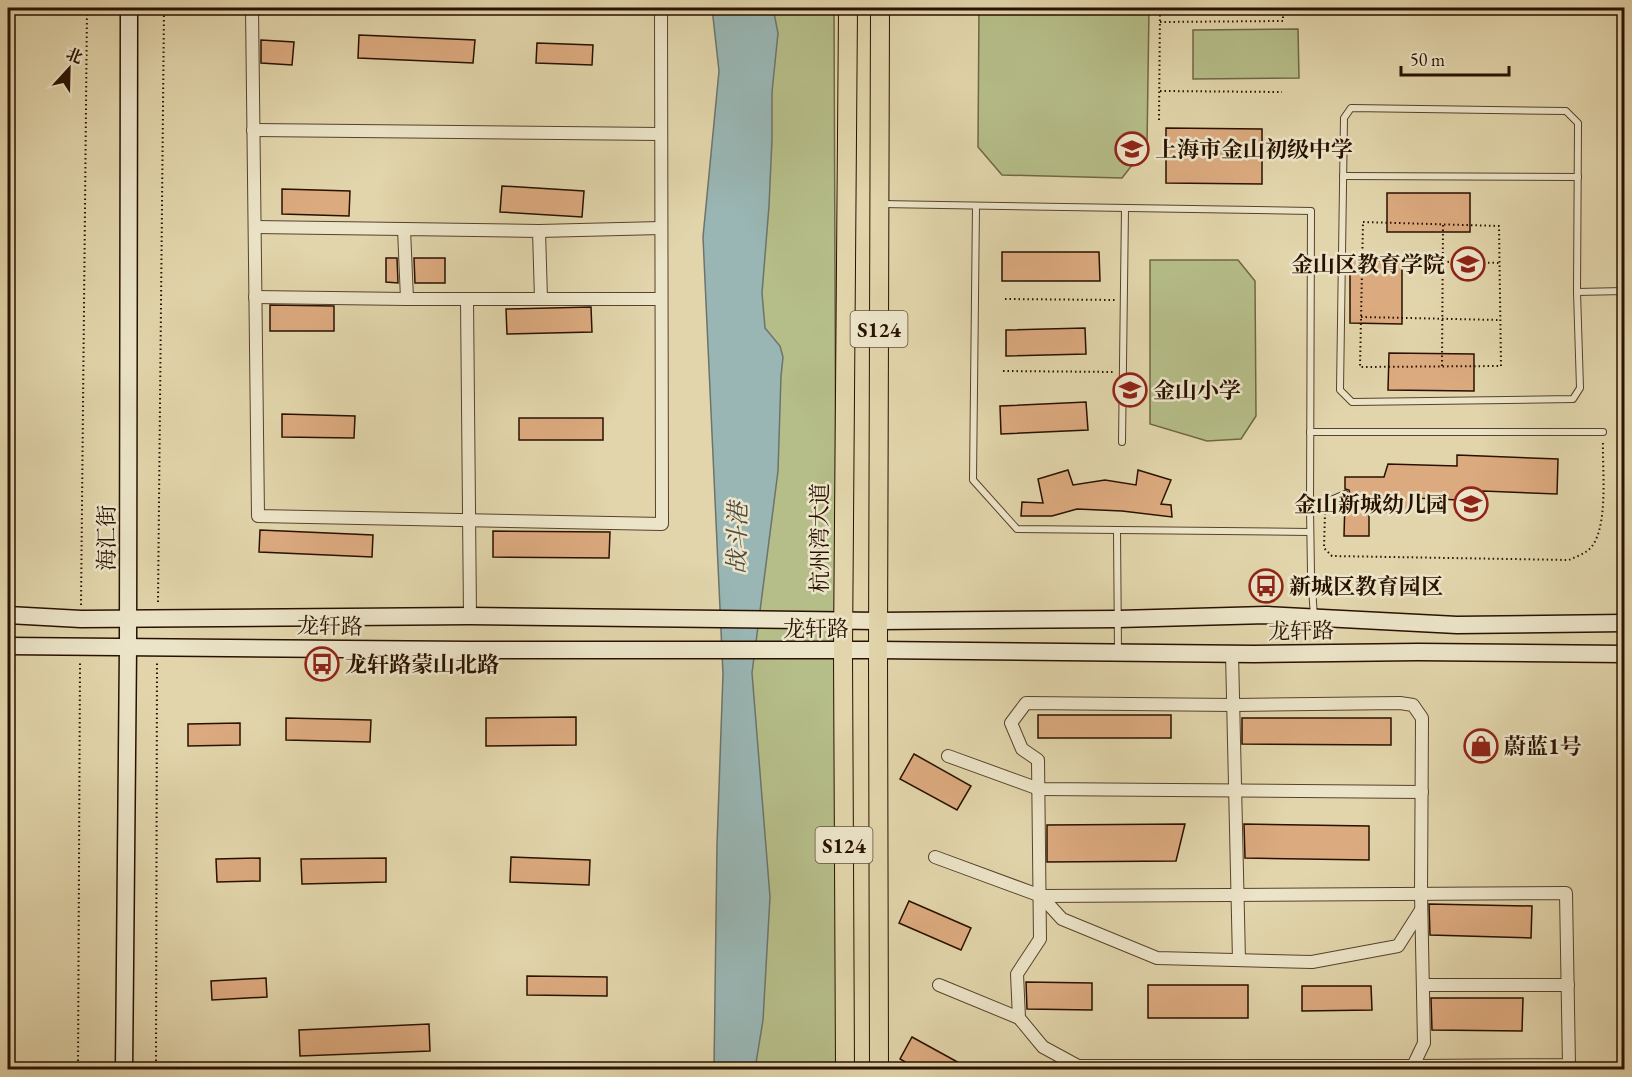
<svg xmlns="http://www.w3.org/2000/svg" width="1632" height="1077" font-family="'EB Garamond','Noto Serif SC',serif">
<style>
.green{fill:#b5bd88;stroke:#6f6744;stroke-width:1.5}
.water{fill:#99b6b4;stroke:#6c746c;stroke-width:1.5}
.building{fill:#dcaa7f;stroke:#291100;stroke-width:1.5}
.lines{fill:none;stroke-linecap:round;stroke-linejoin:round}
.lane-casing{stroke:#57422b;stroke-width:8}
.street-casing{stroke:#57422b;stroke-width:14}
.secondary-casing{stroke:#291100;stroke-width:19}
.primary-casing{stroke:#291100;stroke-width:20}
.path{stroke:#291100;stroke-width:2;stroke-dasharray:1.5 3;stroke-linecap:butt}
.lane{stroke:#ece4c8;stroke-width:6}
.street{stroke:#ece4c8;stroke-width:12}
.secondary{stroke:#ece4c8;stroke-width:16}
.primary{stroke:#e2d5ab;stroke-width:18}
.labels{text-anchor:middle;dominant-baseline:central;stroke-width:5;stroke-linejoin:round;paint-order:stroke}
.shield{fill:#ece4c8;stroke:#64503c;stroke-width:1.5}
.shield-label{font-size:21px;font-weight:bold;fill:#291100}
.poi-label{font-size:22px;font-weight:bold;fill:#291100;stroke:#ece4c8;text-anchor:start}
.street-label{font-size:22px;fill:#291100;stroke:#ece4c8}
.water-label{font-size:24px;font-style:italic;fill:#504b3f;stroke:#ece4c8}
</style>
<rect width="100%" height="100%" fill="#e2d5ab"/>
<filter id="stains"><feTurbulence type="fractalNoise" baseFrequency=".00333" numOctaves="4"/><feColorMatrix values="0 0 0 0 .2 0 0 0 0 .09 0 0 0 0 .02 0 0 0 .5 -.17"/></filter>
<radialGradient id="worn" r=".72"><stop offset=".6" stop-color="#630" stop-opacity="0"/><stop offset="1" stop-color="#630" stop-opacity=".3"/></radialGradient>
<g class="green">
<path d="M768 8H834L838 1069 749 1070 747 672 760 326Z"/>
<path d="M979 8H1149L1147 146 1122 178 1002 175 978 147Z"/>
<path d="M1298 29 1299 78 1193 79V30Z"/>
<path d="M1150 260H1238L1255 281 1256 416 1241 439 1207 441 1150 424Z"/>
</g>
<path class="water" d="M712 8H773L778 33 772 92V139L769 206 762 293 765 328 780 346 783 357 781 376 778 471 752 673 770 897 763 1020 755 1069H714L717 845 723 674 703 237 719 71Z"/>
<g class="building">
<path d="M359 35 475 40 473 63 358 58Z"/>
<path d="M261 40 294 42 292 65 261 63Z"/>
<path d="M537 43 593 45 592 65 536 63Z"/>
<path d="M1166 128 1262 129V184L1166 183Z"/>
<path d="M502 186 584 191 582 217 500 212Z"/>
<path d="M282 189 350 191 349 216 282 214Z"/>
<rect x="1387" y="193" width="83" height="39"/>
<path d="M1002 252H1099L1100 281H1002Z"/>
<path d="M386 258H397L398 283 386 282Z"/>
<path d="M414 258H445V283H415Z"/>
<path d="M1350 260 1402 261V324L1350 323Z"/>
<path d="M270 305 334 306V331H270Z"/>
<path d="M591 307 592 332 507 334 506 309Z"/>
<path d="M1085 328 1086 354 1006 356V330Z"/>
<path d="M1389 353 1474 354V391L1388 390Z"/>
<path d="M1086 402 1088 430 1001 434 1000 406Z"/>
<path d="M282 414 355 416 354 438 282 437Z"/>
<rect x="519" y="418" width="84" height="22"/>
<path d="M1457 455 1558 459 1557 494 1483 491V501L1413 498 1408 513 1369 512V536H1344L1345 500 1350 494 1349 490 1345 489V477H1384L1388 464 1457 466Z"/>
<path d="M1068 470 1073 485 1105 480 1136 485 1138 470 1171 480 1161 504 1171 505 1172 517 1122 511 1077 509 1052 516H1021L1022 502 1043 503 1038 479Z"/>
<path d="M260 530 373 535 372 557 259 552Z"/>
<path d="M493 531 610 532 609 558 493 557Z"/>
<rect x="1038" y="715" width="133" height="23"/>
<path d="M576 717V745L486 746V718Z"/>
<path d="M286 718 371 720 370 742 286 740Z"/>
<path d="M1242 718H1391V745L1242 744Z"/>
<path d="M240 723V745L188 746V724Z"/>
<path d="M914 754 971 786 957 810 900 779Z"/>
<path d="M1185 824 1176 861 1047 862V825Z"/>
<path d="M1244 824 1369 826V860L1245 858Z"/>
<path d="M511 857 590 860 589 885 510 882Z"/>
<path d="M260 858V881L217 882 216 859Z"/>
<path d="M386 858V882L302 884 301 859Z"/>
<path d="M909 901 971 928 961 950 899 923Z"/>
<path d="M1429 904 1532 906 1531 938 1430 935Z"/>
<path d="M527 976 607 977V996L527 995Z"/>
<path d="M266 978 267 997 212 1000 211 981Z"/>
<path d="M1026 982 1092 983V1010L1027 1009Z"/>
<rect x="1148" y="985" width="100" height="33"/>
<path d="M1302 986H1371L1372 1010 1302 1011Z"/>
<path d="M1431 998H1523L1522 1031 1432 1030Z"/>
<path d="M429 1024 430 1051 300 1056 299 1030Z"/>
<path d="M912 1037 972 1070H919L900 1059Z"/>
</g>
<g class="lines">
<defs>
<g id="lane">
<path d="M1351 108 1566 111 1578 123 1577 292 1580 388 1573 399 1352 402 1340 390 1344 118Z"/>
<path d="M1343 176 1578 177"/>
<path d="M881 204 1311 211 1310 509 1311 573 1314 617"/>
<path d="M976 206 973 480 1017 529 1310 532"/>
<path d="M1577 292 1624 291"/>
<path d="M1310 432H1603"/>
<path d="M1122 442 1125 208"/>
<path d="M1310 509 1345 494"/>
<path d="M1117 530 1118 652"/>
</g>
<g id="street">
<path d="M252 8 258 516 662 524 661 8"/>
<path d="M609 8H661"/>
<path d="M253 130 661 134"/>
<path d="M255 227 404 229"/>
<path d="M539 231 661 228"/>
<path d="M255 297 407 299"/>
<path d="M467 299H407L404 229 539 231 541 299H467L470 616"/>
<path d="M541 299H661"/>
<path d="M1232 653 1239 960"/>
<path d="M1026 703 1234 705 1400 703 1413 705 1422 718 1421 893 1424 1043 1413 1066H1078L1043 1047 1019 1018 1017 974 1040 939 1038 760 1022 749 1011 723Z"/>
<path d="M948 756 1039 789 1422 792"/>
<path d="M935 857 1041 896 1566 893 1569 1065 1413 1066"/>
<path d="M1041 896 1062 919 1157 958 1312 962 1398 946 1421 910"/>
<path d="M939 985 1019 1018"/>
<path d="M1423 985H1568"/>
</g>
<g id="secondary">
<path d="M8 615 81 619 470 616 878 621 1118 619 1267 615 1457 625 1624 623"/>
<path d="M8 646 469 650H878L1254 654 1418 652 1624 654"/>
<path d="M124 1070 128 647 129 8"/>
</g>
<g id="primary">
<path d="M845 1070 843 650 848 8"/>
<path d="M879 1070 878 650 880 8"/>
</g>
</defs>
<use href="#lane" class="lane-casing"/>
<use href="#street" class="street-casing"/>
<use href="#secondary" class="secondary-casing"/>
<use href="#primary" class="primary-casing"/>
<g class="path">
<path d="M1160 22 1283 21V8"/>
<path d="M1160 91 1282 92"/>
<path d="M1159 120 1160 8"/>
<path d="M1363 222 1499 226 1501 366 1360 367Z"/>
<path d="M1362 260 1500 263"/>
<path d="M1005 299 1115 300"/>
<path d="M1361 317 1499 320"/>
<path d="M1442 366 1443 224"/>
<path d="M1003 371 1114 372"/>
<path d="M1325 513 1324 548 1332 556 1569 560C1575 557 1582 555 1587 551 1610 535 1602 468 1603 441"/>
<path d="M158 602 164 8"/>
<path d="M81 605 87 8"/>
<path d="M78 1070 80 661"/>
<path d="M156 1070 157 661"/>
</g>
<use href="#lane" class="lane"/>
<use href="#street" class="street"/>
<use href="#secondary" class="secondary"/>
<use href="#primary" class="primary"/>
</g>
<defs>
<symbol id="school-ring" viewBox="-11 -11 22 22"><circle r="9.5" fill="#ece4c8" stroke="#8f2418" stroke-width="1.5"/><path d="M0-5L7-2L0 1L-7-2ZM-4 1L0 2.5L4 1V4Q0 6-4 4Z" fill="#8f2418"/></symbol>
<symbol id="university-ring" viewBox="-11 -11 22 22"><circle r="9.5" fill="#ece4c8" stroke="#8f2418" stroke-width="1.5"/><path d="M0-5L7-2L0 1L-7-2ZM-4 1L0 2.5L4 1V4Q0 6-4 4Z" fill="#8f2418"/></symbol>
<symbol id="bus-ring" viewBox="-11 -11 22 22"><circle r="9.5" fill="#ece4c8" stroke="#8f2418" stroke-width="1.5"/><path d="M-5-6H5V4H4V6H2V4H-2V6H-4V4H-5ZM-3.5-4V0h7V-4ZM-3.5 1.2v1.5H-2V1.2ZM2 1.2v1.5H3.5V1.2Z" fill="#8f2418"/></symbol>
<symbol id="shop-ring" viewBox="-11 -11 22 22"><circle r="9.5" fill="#ece4c8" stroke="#8f2418" stroke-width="1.5"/><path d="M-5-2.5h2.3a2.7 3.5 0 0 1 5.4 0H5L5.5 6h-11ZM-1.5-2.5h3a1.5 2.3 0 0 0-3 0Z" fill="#8f2418"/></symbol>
</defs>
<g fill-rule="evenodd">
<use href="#school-ring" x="1113" y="130" width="38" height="38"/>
<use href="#university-ring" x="1449" y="245" width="38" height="38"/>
<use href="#school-ring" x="1111" y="371" width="38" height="38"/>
<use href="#school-ring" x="1452" y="485" width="38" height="38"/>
<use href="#bus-ring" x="1247" y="567" width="38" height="38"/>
<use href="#bus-ring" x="303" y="645" width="38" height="38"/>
<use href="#shop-ring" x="1462" y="727" width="38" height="38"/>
</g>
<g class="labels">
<g class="shield">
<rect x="850.5" y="311" width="57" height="36" rx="4.5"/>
<rect x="815.5" y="827" width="57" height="36" rx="4.5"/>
</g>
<g class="shield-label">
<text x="879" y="329">S124</text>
<text x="844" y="845">S124</text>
</g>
<g class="poi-label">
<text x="1155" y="149">上海市金山初级中学</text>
<text x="1445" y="264" text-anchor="end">金山区教育学院</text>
<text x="1153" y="390">金山小学</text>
<text x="1448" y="504" text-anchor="end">金山新城幼儿园</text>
<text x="1289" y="586">新城区教育园区</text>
<text x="345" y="664">龙轩路蒙山北路</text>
<text x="1504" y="746">蔚蓝1号</text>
</g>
<g class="street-label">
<text transform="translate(106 538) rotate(-90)">海汇街</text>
<text transform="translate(819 538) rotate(-90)">杭州湾大道</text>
<text transform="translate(330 626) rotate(1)">龙轩路</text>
<text x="816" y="628">龙轩路</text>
<text transform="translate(1301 631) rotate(-1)">龙轩路</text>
</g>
<g class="water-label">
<text transform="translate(737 538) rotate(-89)">战斗港</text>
</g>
</g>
<rect width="1632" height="1077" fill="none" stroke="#e2d5ab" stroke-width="30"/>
<rect x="9" y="9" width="1614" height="1059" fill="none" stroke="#291100" stroke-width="3"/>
<rect x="15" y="15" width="1602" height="1047" fill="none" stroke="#291100" stroke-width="1.5"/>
<g transform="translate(69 69) rotate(22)" stroke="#ece4c8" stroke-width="4.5" paint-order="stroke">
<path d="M0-4.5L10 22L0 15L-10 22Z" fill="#291100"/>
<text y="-9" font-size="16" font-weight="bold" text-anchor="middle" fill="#291100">北</text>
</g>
<path d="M1401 66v9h108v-9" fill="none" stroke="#291100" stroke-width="3"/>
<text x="1410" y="66" font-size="18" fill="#291100" stroke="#ece4c8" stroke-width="4.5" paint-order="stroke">50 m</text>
<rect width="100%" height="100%" filter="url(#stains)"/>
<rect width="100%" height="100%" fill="url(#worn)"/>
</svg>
